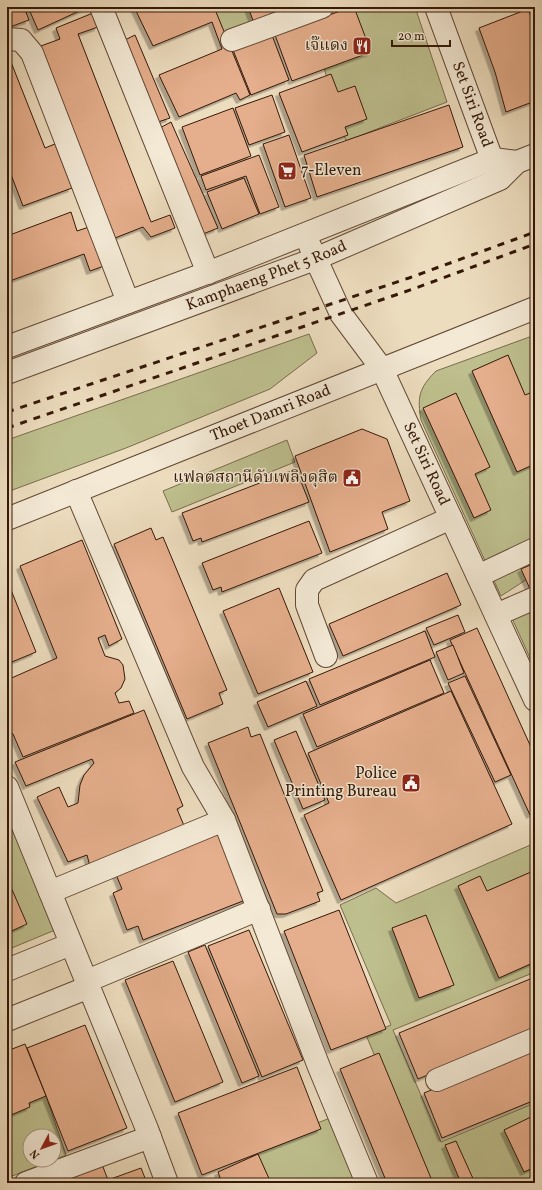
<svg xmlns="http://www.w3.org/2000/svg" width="542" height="1190" font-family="Vollkorn,'Noto Serif Thai',serif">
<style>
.green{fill:#bebf8e;stroke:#7a6c4b}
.building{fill:#e5ae8c;stroke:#351808;filter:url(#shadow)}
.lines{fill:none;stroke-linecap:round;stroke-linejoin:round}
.minor-casing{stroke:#634936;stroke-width:24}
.minor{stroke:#f3e9d5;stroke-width:22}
.rail{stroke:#351808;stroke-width:3;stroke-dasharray:7 7;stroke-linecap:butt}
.labels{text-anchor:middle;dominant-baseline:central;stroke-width:3;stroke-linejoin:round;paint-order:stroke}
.poi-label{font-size:16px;fill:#351808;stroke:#f3e9d5;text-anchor:end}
.street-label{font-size:16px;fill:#351808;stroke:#f3e9d5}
</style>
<defs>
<filter id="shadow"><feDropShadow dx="-3.5" dy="3.5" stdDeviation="0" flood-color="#0004"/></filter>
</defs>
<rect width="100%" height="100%" fill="#edddbf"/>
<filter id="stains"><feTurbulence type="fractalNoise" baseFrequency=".005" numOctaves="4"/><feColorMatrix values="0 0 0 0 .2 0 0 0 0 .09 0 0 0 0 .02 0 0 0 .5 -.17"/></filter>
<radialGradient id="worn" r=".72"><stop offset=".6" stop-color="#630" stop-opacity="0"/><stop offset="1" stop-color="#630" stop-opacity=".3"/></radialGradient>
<g class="green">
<path d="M211 7H255L260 20 221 35Z"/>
<path d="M341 7H415L447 102 346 141 324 68 355 52 336 9Z"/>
<path d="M309 334 317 353 270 389 126 448 7 492V440Z"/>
<path d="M535 335V574L501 596 421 420C417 397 419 388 436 371Z"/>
<path d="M287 440 295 462 172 512 163 491Z"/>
<path d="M535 601V669L511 616Z"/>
<path d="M7 814 55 930 7 950Z"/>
<path d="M535 843V972L393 1030 441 1142 535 1103V1183H428L366 1035 391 1025 340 905 376 888 396 903Z"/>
<path d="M7 1045 46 1096 66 1155 54 1160V1136H30V1160H53L7 1178Z"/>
<path d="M330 1118 357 1183H261L249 1150Z"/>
</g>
<g class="building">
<path d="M7 7H24L29 20 7 28Z"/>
<path d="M28 7H88L38 30Z"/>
<path d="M134 7H214L250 95 240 100 236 93 179 117 159 75 222 49 212 22 153 46Z"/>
<path d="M248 7H280L283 14 254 23Z"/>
<path d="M351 7H354L371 52 292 81 275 35Z"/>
<path d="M528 9 535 26V101L506 112 495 72 479 28Z"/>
<path d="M93 13 98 27 78 34 151 222 170 215 175 228 151 237 143 227 115 238 41 46 60 39 56 28Z"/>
<path d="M270 30 289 80 251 95 231 45Z"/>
<path d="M135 35 170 118 155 123 123 41Z"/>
<path d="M7 52 45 148 55 144 72 188 23 206 7 164Z"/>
<path d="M331 74 338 92 355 86 367 119 345 127 348 135 302 152 279 93Z"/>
<path d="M272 95 285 132 249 145 235 108Z"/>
<path d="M449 105 463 147 317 197 304 155Z"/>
<path d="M233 108 251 156 200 175 182 127Z"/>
<path d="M171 122 218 228 203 234 158 129Z"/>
<path d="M289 135 311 198 285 207 263 144Z"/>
<path d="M259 155 279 207 260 214 246 176 206 190 201 176Z"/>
<path d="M244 178 259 214 222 229 207 192Z"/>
<path d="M71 212 77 231 89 227 104 266 90 271 84 254 7 282V236Z"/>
<path d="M508 355 525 395 535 391V464L517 472 472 371Z"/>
<path d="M456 393 490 467 475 474 491 510 474 518 423 408Z"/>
<path d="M362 429 387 439 410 501 382 512 388 529 330 552 295 456Z"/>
<path d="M296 469 309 502 202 542 201 538 193 541 182 513Z"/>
<path d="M309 521 322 553 222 592 221 587 213 590 202 563Z"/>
<path d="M151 528 156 540 163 537 227 690 219 693 223 704 187 719 114 544Z"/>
<path d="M82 540 122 639 109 646 105 635 98 638 105 656 119 660 123 665 125 679 121 688 115 693 119 703 129 701 134 713 23 757 13 734 7 728V680L57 658 20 566Z"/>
<path d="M535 563V587L530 589 521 569Z"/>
<path d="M447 573 461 605 343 656 329 624Z"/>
<path d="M7 580 36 652 7 664Z"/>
<path d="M279 588 313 672 258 694 223 611Z"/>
<path d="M458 615 465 632 434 645 426 628Z"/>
<path d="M477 628 535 756V812L530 815 450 640Z"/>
<path d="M425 631 435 657 320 705 309 679Z"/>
<path d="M453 645 464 673 448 680 436 652Z"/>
<path d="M430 660 444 693 317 747 303 714Z"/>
<path d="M465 676 511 775 495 782 448 683Z"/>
<path d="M306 681 317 706 268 727 257 702Z"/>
<path d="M451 691 512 824 341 900 304 815 329 803 308 753Z"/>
<path d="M144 710 183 806 177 809 185 828 91 870 87 855 68 862 37 797 59 787 68 807 78 803 80 785 84 775 94 763 92 759 26 786 15 762Z"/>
<path d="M248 727 251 737 260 734 323 891 317 893 320 901 286 914H277L208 743Z"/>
<path d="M296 731 325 800 303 809 274 740Z"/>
<path d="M221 831 248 899 143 940 138 926 127 930 113 893 122 889 115 872Z"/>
<path d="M531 872 535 882V962L499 978 458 886 480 876 487 891Z"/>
<path d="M7 878 27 924 7 933Z"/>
<path d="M339 910 386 1029 331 1050 284 931Z"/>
<path d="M426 915 454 985 419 998 392 928Z"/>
<path d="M249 930 303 1060 262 1077 208 946Z"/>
<path d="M205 945 259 1076 242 1083 188 952Z"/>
<path d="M173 961 223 1082 175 1102 125 980Z"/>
<path d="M535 977V1031L418 1079 399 1033Z"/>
<path d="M85 1025 127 1128 68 1151 27 1048Z"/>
<path d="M25 1044 46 1096 29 1103 30 1107 11 1115 7 1105V1051Z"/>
<path d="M535 1047V1100L442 1138 424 1093Z"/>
<path d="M379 1053 433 1183H387L340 1069Z"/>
<path d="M297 1067 321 1129 202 1175 178 1113Z"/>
<path d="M535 1115V1167L524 1172 504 1130Z"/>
<path d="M456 1141 475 1183H461L445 1145Z"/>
<path d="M258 1154 271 1183H222L218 1172Z"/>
<path d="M100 1159 108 1180 141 1168 147 1183H37Z"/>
</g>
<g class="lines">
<defs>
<g id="minor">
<path d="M101 7 208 273"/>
<path id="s1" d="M436 7 497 173"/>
<path d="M7 39 21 40 32 53 128 302"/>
<path d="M232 40 322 7"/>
<path id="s2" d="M310 246 341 314 382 369 535 700"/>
<path d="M7 347 215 270 493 159 517 162"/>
<path id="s3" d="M7 373 315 259 500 179 517 162 535 155"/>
<path d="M76 491 193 767 224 820 319 1067 367 1183"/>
<path id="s4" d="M7 519 535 308"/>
<path d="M478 576 535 549"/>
<path d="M496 615 535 598"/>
<path d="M326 656 307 605V590L314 580 451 518"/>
<path d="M7 787 147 1129 167 1183"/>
<path d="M50 892 224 820"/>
<path d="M7 970 71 944"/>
<path d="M87 981 259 909"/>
<path d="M7 1020 89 987"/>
<path d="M437 1080 535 1039"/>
<path d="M26 1183 150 1137"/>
</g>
</defs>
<use href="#minor" class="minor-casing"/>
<use href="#minor" class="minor"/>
<g class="rail">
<path d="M7 412 409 278 535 232"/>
<path d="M7 428 413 289 535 244"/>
</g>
</g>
<defs>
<symbol id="restaurant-square" viewBox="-11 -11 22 22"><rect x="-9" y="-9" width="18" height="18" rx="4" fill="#8f2418" stroke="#f3e9d5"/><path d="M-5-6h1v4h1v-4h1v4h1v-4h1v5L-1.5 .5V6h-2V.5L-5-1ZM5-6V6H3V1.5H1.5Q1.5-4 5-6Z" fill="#fff"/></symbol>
<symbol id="supermarket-square" viewBox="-11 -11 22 22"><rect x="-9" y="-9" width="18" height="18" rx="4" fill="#8f2418" stroke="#f3e9d5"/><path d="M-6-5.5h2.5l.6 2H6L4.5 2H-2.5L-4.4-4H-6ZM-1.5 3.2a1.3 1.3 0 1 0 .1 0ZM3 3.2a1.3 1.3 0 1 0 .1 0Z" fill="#fff"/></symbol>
<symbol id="civic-square" viewBox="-11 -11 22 22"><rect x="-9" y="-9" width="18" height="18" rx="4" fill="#8f2418" stroke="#f3e9d5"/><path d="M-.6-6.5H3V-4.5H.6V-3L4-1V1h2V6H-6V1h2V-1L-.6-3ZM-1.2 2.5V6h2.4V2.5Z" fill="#fff"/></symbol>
</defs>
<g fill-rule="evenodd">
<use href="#restaurant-square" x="351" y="35" width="22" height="22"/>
<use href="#supermarket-square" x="276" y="160" width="22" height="22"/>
<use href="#civic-square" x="341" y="467" width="22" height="22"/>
<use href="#civic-square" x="400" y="772" width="22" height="22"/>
</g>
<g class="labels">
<g class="poi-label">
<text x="348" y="46">เจ๊แดง</text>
<text x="301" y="171" text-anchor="start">7-Eleven</text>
<text x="338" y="478">แฟลตสถานีดับเพลิงดุสิต</text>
<text x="397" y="774">Police<tspan x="397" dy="18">Printing Bureau</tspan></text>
</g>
<g class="street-label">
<text stroke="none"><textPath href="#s1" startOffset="104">Set Siri Road</textPath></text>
<text stroke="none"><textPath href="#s3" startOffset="277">Kamphaeng Phet 5 Road</textPath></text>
<text stroke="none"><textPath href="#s4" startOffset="284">Thoet Damri Road</textPath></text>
<text stroke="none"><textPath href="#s2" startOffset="248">Set Siri Road</textPath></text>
</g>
</g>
<rect width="542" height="1190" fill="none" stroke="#edddbf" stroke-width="24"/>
<rect x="8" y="8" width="526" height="1174" fill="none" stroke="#351808" stroke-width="2"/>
<rect x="12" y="12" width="518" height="1166" fill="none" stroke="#351808"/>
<g transform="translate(42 1148) rotate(229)"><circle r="19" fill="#f3e9d5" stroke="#a79583"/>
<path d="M0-3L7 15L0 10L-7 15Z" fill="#8f2418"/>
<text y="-6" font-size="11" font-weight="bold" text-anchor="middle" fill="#351808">N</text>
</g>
<path d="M392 40v6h58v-6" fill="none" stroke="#351808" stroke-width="2"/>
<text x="398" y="40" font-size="12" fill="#351808" stroke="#f3e9d5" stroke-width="3" paint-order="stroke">20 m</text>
<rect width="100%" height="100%" filter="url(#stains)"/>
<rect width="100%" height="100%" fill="url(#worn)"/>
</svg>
